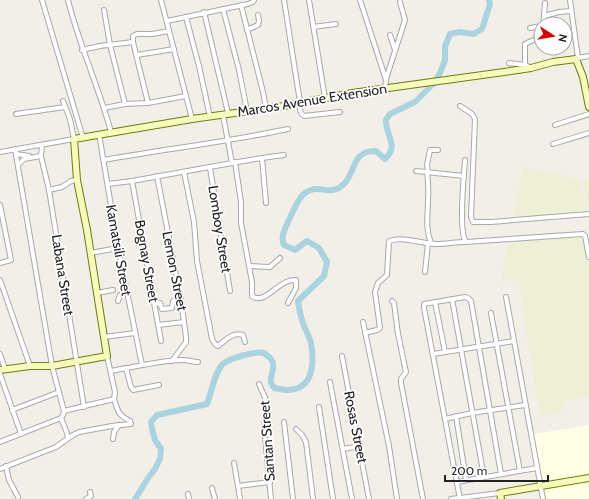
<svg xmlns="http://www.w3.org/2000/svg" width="589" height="499" font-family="Cabin,sans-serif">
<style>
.education{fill:#ffffe5}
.farmland{fill:#eef0d5}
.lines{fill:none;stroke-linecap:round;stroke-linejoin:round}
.river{stroke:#aad3df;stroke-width:6}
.street-casing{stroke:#a9a9a9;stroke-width:6}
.secondary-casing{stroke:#707d05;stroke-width:8}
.street{stroke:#fff;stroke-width:4}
.secondary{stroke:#f7fabf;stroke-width:6}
.labels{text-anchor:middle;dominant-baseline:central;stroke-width:3.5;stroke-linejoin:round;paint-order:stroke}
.street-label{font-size:14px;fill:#222;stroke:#fff}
</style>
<rect width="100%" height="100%" fill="#f2efe9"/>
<g class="education">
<path d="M589 425V476L542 482 534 434Z"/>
<path d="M589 481V499H545L543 488Z"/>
</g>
<g class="farmland">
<path d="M523 167 579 179 586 209 555 218 512 221Z"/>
<path d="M582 179 589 181V208H588Z"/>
<path d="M583 236 589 267V397L563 401V411L540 417 518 278 501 281 508 243Z"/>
</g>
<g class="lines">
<path class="river" d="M135 499 148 478 155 469 160 459 161 449 155 440 152 429 151 422 157 415 207 404C211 394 215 371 223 364 230 358 255 351 264 353 266 354 269 357 271 359 277 367 269 375 271 383 272 385 273 386 274 388 309 397 316 373 311 343 309 335 304 328 302 320 300 314 299 307 298 301L324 276 327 262 319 248 307 241 295 250 284 245C283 242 282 238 283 235 284 229 297 202 301 197 303 194 308 191 311 190 321 186 330 196 343 185 357 172 350 151 376 151L385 159C400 146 385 135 386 120L390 114 415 102 433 84 440 73 445 60V46L450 34 459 32 474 34 482 29 490 4 489 0"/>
<defs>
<g id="street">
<path d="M42 0 83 138"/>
<path d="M68 0C79 45 99 87 111 132"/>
<path d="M161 0 192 119"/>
<path d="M284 0 300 102"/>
<path d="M309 0 325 98"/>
<path d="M360 0 386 80 385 88"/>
<path d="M570 0 578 58 576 59"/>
<path d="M241 5 263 92 266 108"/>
<path d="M223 9 239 70 247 111"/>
<path d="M104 10 110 45 125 104 104 108"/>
<path d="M204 12 228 113"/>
<path d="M544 16 545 3"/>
<path d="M186 17 199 66 210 117"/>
<path d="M167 21 248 4 253 2 254 0"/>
<path d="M543 24 544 16 559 12 571 11"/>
<path d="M313 27 336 24"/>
<path d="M530 28 541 26"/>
<path d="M247 30 258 25 259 21 258 15"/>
<path d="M390 35 395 50"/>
<path d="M133 42V36L137 34H152L169 31"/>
<path d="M82 50 100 46 133 42 148 103"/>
<path d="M137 55 174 49"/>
<path d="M578 58 589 56"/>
<path d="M509 63 525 65"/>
<path d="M530 67 525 65V44L529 42 541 37"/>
<path d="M386 79 405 20 400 2"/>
<path d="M298 102 301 113 304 116 340 112"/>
<path d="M125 104 148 103 186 96"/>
<path d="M460 106 472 114 475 119 471 217 473 222H491L589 214"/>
<path d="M16 114 65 107"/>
<path d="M223 115 232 163 262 158 266 203"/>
<path d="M555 125 589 114"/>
<path d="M99 134 118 248 142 365"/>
<path d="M553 144 589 133"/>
<path d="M42 145 41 156 49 190 84 407"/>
<path d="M15 149 52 366 64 411"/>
<path d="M0 152 74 139 70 119 63 101"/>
<path d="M16 154 29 156"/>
<path d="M262 158 284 155"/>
<path d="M104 160C165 149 227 142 288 129"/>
<path d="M465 160C464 175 458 232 466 242L583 234 585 236 589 257"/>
<path d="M235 162 241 202V223L252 282V296C266 306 279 278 296 280V288L288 303"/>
<path d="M18 165 24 159 41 156"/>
<path d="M210 168 230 291"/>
<path d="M416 171 464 176"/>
<path d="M427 171C428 181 429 190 428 200 428 214 425 229 431 243"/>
<path d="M428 171 427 165 430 150H438"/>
<path d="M184 172 194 222 197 261 212 339 215 344 218 346C226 340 232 332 243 335L245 342"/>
<path d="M157 176 181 300 186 337V342L172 361"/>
<path d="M132 181 161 341"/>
<path d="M108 184 132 181 232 163"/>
<path d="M49 190 62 187 71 181 77 180"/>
<path d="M0 205 11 260 0 263"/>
<path d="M90 253 118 248"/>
<path d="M249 266 270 267 280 258"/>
<path d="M425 272 428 243"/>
<path d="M0 280 30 366"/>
<path d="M97 293 113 290"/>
<path d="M506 297 543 499"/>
<path d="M452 299 484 477"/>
<path d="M118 301 120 295 126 290"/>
<path d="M392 301 394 303 398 334 406 372 401 379V383L423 499"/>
<path d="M435 302 445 352"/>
<path d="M155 304 160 303 162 309 172 308 173 301 181 300"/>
<path d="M491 313 520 471"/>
<path d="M363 322 389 446 397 499"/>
<path d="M158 325 184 322"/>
<path d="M365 333 377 330 380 328 375 292 378 283 387 275 389 241C404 236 422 244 437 244 446 244 456 242 466 242"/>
<path d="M104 337 135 333"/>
<path d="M0 354 5 369"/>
<path d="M433 354 514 341"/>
<path d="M342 356 369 499"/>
<path d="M126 368C145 365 164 360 183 360 188 360 193 362 198 362"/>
<path d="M111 371 126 368 131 387 133 390 159 385"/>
<path d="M0 374 21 434"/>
<path d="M330 382 352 499"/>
<path d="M259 384 267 402V408L264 427 271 499"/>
<path d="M319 407 333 499"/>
<path d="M12 410 59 392"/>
<path d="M456 416 466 480"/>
<path d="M61 418 67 433 68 438"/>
<path d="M445 419 472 413 525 405"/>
<path d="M284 422 293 499"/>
<path d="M296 429 302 435 306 442 313 499"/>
<path d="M113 439 114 432 119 425"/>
<path d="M0 442 61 418 63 415 64 411 114 399 115 392 107 356"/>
<path d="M343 449 360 446"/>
<path d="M234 463 238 486"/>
<path d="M6 466 9 480 18 497"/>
<path d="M0 469 56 447 73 435 79 432 112 426 131 424 130 421C118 415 118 411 114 399"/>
<path d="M457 482 537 468"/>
<path d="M212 488 215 499"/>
<path d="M188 494 189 499"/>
<path d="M86 499 91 496 90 492"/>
<path d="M240 499 238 486 270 482"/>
<path d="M451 499 500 493"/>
<path d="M460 499 424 308V304L465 297 468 298 471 301 501 474"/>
</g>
<g id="secondary">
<path d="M0 370 30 366H52L107 356 87 230 77 180 74 139 192 119 284 106 352 93 504 72 531 68 553 62 576 59 583 77 589 107"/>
<path d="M501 499 500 493 589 478"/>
</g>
</defs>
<use href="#street" class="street-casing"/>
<use href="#secondary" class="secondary-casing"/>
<use href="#street" class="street"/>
<use href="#secondary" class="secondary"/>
</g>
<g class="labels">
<g class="street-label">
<text transform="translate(312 100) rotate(-9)">Marcos Avenue Extension</text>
<text transform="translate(220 229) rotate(81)">Lomboy Street</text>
<text transform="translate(119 250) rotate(80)">Kamatsili Street</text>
<text transform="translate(147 261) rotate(80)">Bognay Street</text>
<text transform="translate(175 271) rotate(79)">Lemon Street</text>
<text transform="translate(63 275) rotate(81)">Labana Street</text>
<text transform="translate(356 427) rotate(79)">Rosas Street</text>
<text transform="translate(267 441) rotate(-94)">Santan Street</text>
</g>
</g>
<g transform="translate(553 36) rotate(102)"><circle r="19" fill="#ffffff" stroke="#a7a7a7"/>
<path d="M0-3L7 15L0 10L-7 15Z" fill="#d40000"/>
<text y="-6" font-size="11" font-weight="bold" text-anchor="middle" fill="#222222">N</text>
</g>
<path d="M445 475v6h103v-6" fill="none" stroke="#222222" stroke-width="2"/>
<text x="451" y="475" font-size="12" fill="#222222" stroke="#ffffff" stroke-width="3" paint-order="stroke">200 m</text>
</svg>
